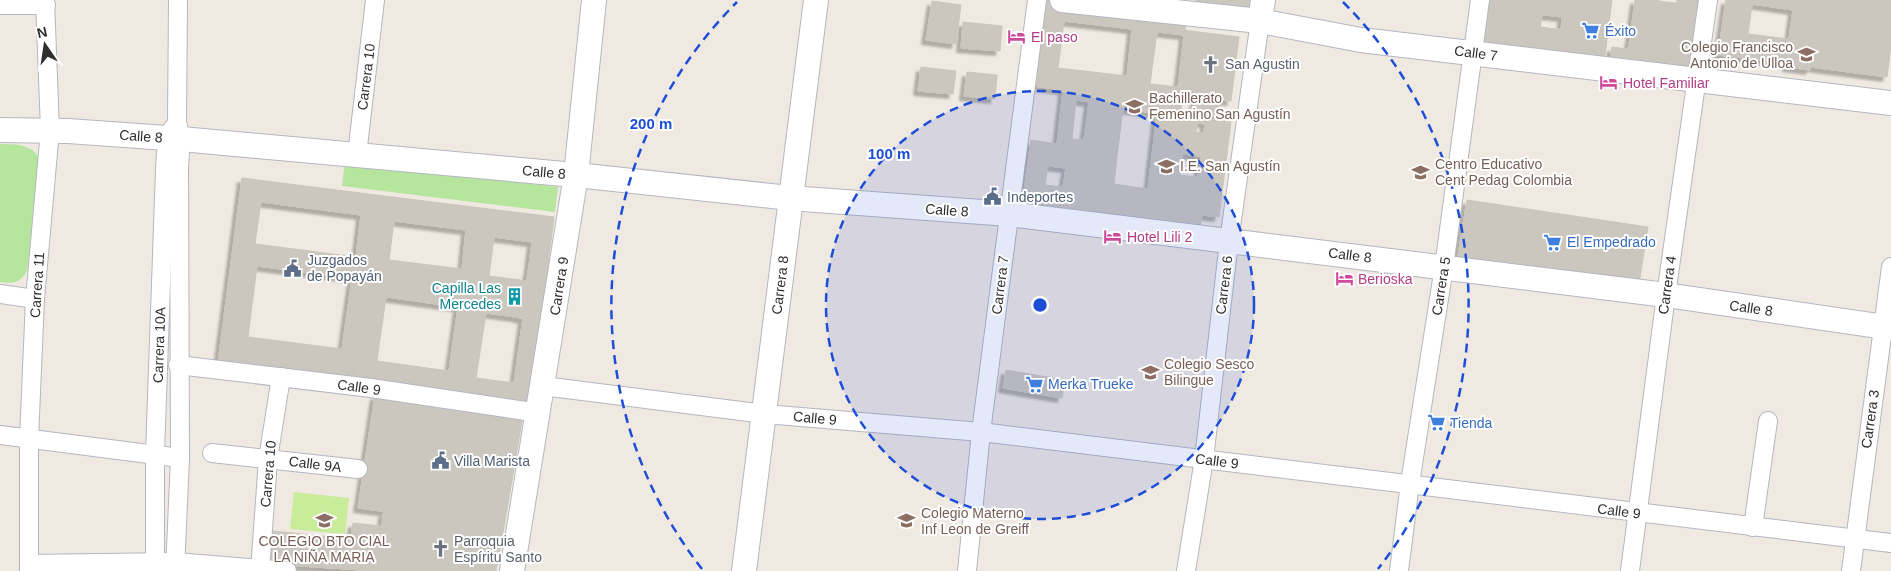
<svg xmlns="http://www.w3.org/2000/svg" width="1891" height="571" font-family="Arial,sans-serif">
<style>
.green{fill:#b6e59e}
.pitch{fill:#c9ec9a}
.building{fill:#cbc7bf;stroke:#cbc5ba;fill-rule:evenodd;filter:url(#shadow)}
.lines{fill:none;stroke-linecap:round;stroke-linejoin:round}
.street-casing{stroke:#b4b7c1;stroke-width:20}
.secondary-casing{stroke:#b4b7c1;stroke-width:26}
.street{stroke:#fff;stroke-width:18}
.secondary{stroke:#fff;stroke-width:24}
.ring{fill:none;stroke:#1d4ed8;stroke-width:2.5;stroke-dasharray:9 6}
.labels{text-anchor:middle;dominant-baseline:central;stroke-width:4;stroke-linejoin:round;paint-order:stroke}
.shop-label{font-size:14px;fill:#366cbe;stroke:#fff;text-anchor:start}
.hotel-label{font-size:14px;fill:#b23c85;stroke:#fff;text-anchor:start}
.education-label{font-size:14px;fill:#785e54;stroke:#fff;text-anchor:start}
.street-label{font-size:14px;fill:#2e2e2e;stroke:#fff}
.worship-label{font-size:14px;fill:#5b616d;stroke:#fff;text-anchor:start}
.service-label{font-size:14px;fill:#4e5e75;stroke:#fff;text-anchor:start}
.culture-label{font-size:14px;fill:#0d838f;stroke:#fff;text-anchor:end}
.centre{fill:#1d4ed8;stroke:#fff;stroke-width:2.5}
.ring-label{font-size:15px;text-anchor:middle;font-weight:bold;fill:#1d4ed8;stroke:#fff;stroke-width:4;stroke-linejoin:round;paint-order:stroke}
</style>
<defs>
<filter id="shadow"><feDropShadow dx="-4.5" dy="4.5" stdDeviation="1" flood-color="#0004"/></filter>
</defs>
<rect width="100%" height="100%" fill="#efe9e1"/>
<g class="green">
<path d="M0 144C14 144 37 144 40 163L27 271C20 283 12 284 0 282Z"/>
<path d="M345 161 558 187 555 212 342 186Z"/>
</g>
<path class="pitch" d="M294 492 349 498 345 534 290 529Z"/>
<g class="building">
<path d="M1044 0H1058L1187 15 1185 30 1191 31 1180 116 1123 109 1117 156 1089 153 1081 214 1022 207 1031 140 1057 144 1063 90 1033 86ZM1064 21 1132 29 1127 76 1058 68ZM1157 32 1184 35 1178 87 1150 84ZM1076 100 1089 102 1084 140 1072 139ZM1048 166 1066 168 1063 187 1045 185Z"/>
<path d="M1196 0H1252L1250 12 1195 5Z"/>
<path d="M1485 0H1564L1562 17 1484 8Z"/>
<path d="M1564 0H1612L1604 63 1584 60 1587 33 1561 30Z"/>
<path d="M1635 0H1659L1653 42 1630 39Z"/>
<path d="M1677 0H1698V6L1677 3Z"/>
<path d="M1726 0H1891V46L1887 77 1811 67 1810 70 1787 67V63L1718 55ZM1752 4 1793 10 1789 39 1748 34Z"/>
<path d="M932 1 961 5 956 44 926 40Z"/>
<path d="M1658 1 1698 6 1696 22 1656 18Z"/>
<path d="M1484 8 1542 14 1537 55 1480 48Z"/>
<path d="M1656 18 1696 22 1692 55 1660 51 1661 43 1653 42Z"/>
<path d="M963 22 1002 26 1000 51 961 48Z"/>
<path d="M1540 27 1587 33 1584 60 1537 55Z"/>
<path d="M1191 31 1239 37 1231 101 1220 100 1218 116 1193 113 1196 93 1183 91Z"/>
<path d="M1630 39 1661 43 1657 70 1634 67 1636 50 1628 49Z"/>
<path d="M1612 47 1636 50 1634 67 1610 64Z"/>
<path d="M1660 51 1692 55 1689 74 1657 70Z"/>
<path d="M921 67 956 71 953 94 918 91Z"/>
<path d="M967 72 997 75 995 99 964 96Z"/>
<path d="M1157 113 1231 122 1219 217 1202 215 1200 228 1081 214 1089 153 1117 156 1114 184 1148 189ZM1197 122 1205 123 1204 133 1196 132ZM1182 154 1201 156 1198 177 1180 175Z"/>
<path d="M242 178 376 195 352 380 218 363ZM261 202 361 215 356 257 255 244ZM257 266 352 278 342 349 248 337Z"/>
<path d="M376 195 554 217 530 403 352 380ZM394 221 466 230 462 269 389 260ZM494 237 532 242 527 281 489 276ZM386 297 458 307 449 371 377 361ZM486 313 523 318 514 383 476 378Z"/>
<path d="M1467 200 1648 227 1639 284 1458 256Z"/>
<path d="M542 270 535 319 518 318 521 300 463 292 468 275 527 281 528 271Z"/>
<path d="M1006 370 1065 380 1062 398 1003 388Z"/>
<path d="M375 395 523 415 504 527 358 508Z"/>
<path d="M383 513 504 527 496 571H378Z"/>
<path d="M353 523 381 526 378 571 270 564 273 531 351 539Z"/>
</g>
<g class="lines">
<defs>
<g id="street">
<path d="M0 5H46"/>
<path d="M357 155 375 0"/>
<path d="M0 294 35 299"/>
<path d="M178 365 371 388 539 413"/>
<path d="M543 386 765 414 981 432 1891 543"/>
<path d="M0 435 180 458"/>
<path d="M212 453 358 469"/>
<path d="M1753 527 1768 421"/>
<path d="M29 564 175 562 287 571"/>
<path d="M29 571V439L35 299 50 130 45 0"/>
<path d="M155 571V454L165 170 167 138 173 128"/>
<path d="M175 571 180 458 179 167 181 139 177 122 178 0"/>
<path d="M260 571 268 459 281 377"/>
<path d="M967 571 981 432 1037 0"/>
<path d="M1186 571 1204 459 1229 241 1260 21"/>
<path d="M1399 571 1410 483 1444 267 1480 0"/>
<path d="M1630 571 1666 295 1708 0"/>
<path d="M1851 571 1891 267"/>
</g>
<g id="secondary">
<path d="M1062 0 1260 21 1361 40 1891 103"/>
<path d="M1260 21 1263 0"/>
<path d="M0 130 68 131 181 139 586 176 790 198 1009 214 1666 295 1891 328"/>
<path d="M512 571 576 175 594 0"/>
<path d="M744 571C769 381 791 190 816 0"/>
</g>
</defs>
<use href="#street" class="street-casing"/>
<use href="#secondary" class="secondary-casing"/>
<use href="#street" class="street"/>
<use href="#secondary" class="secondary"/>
</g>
<circle cx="1040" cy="305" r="214" fill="#1d4ed8" fill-opacity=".12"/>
<g class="ring">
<circle cx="1040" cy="305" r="214"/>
<path d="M702 569A429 429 0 0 1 737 2M1343 2A429 429 0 0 1 1378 569"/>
</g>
<defs>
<symbol id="supermarket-bare" viewBox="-9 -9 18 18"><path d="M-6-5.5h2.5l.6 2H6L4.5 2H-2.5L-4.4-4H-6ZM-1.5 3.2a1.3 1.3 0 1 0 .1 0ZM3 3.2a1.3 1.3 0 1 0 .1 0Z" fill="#3f7fe0" stroke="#fff" stroke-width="2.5" paint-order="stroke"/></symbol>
<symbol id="hotel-bare" viewBox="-9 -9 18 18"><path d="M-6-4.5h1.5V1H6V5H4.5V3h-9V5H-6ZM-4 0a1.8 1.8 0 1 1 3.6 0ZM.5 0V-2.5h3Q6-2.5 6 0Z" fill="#d1479c" stroke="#fff" stroke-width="2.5" paint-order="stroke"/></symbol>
<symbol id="school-bare" viewBox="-9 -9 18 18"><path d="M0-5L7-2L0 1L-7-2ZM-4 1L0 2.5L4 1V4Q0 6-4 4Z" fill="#8d6e63" stroke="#fff" stroke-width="2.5" paint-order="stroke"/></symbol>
<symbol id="church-bare" viewBox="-9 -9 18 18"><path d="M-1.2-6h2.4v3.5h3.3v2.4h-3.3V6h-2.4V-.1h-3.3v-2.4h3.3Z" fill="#6b7280" stroke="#fff" stroke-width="2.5" paint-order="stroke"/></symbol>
<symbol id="civic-bare" viewBox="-9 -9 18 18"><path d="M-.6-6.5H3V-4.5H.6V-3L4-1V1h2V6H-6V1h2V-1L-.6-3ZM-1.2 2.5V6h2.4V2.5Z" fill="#5c6f8a" stroke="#fff" stroke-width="2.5" paint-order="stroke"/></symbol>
<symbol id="building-bare" viewBox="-9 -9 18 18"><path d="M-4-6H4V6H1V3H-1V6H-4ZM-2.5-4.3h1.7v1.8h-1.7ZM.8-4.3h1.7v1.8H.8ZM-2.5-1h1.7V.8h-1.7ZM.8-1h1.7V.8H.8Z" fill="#0f9aa8" stroke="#fff" stroke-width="2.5" paint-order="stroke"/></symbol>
</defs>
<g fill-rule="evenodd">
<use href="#supermarket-bare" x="1578" y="18" width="25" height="25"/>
<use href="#hotel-bare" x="1004" y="24" width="25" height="25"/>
<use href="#school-bare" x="1794" y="42" width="25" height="25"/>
<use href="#church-bare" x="1198" y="52" width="25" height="25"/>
<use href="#hotel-bare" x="1596" y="70" width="25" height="25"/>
<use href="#school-bare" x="1122" y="94" width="25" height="25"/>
<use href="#school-bare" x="1154" y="154" width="25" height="25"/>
<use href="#school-bare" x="1408" y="160" width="25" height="25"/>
<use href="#civic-bare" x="980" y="184" width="25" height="25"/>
<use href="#hotel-bare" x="1100" y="224" width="25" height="25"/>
<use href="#supermarket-bare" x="1540" y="230" width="25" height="25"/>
<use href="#civic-bare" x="280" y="256" width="25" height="25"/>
<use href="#hotel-bare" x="1332" y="266" width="25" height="25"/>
<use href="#building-bare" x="502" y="284" width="25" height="25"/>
<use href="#school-bare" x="1138" y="360" width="25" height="25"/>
<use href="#supermarket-bare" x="1022" y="372" width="25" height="25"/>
<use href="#supermarket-bare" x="1424" y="410" width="25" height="25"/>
<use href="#civic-bare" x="428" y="448" width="25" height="25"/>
<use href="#school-bare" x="312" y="508" width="25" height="25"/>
<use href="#school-bare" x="894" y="508" width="25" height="25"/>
<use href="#church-bare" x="428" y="536" width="25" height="25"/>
</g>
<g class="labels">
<g class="shop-label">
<text x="1605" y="31">Éxito</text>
<text x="1567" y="242">El Empedrado</text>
<text x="1048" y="384">Merka Trueke</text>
<text x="1450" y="423">Tienda</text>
</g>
<g class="hotel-label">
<text x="1031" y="37">El paso</text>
<text x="1623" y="83">Hotel Familiar</text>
<text x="1127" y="237">Hotel Lili 2</text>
<text x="1358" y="279">Berioska</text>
</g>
<g class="education-label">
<text x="1793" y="47" text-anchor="end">Colegio Francisco<tspan x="1793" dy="16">Antonio de Ulloa</tspan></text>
<text x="1149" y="98">Bachillerato<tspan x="1149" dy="16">Femenino San Agustín</tspan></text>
<text x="1435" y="164">Centro Educativo<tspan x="1435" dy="16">Cent Pedag Colombia</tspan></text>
<text x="1180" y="166">I.E. San Agustín</text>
<text x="1164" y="364">Colegio Sesco<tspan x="1164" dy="16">Bilingue</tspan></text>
<text x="921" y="513">Colegio Materno<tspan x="921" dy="16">Inf Leon de Greiff</tspan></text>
<text x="324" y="541" text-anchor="middle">COLEGIO BTO CIAL<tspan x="324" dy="16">LA NIÑA MARIA</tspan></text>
</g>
<g class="street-label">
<text transform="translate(1476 53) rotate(7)">Calle 7</text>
<text transform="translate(366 77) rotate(-83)">Carrera 10</text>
<text transform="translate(141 136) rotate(4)">Calle 8</text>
<text transform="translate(544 172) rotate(5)">Calle 8</text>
<text transform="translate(947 210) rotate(4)">Calle 8</text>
<text transform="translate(1350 255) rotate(7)">Calle 8</text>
<text transform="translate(37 285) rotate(-86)">Carrera 11</text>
<text transform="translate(780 285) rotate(-83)">Carrera 8</text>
<text transform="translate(1000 285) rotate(-83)">Carrera 7</text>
<text transform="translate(1224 285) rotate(-83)">Carrera 6</text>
<text transform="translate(1667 285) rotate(-82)">Carrera 4</text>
<text transform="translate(559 286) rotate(-81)">Carrera 9</text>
<text transform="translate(1441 286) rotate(-81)">Carrera 5</text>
<text transform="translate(1751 308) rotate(8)">Calle 8</text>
<text transform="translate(159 345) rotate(-88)">Carrera 10A</text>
<text transform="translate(359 387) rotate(8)">Calle 9</text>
<text transform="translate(815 418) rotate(5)">Calle 9</text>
<text transform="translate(1870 419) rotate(-82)">Carrera 3</text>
<text transform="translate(1217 461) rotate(7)">Calle 9</text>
<text transform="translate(315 464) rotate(7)">Calle 9A</text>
<text transform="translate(268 474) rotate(-85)">Carrera 10</text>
<text transform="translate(1619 511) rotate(7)">Calle 9</text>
</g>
<g class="worship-label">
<text x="1225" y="64">San Agustin</text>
<text x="454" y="541">Parroquia<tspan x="454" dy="16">Espíritu Santo</tspan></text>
</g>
<g class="service-label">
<text x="1007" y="197">Indeportes</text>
<text x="307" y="260">Juzgados<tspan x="307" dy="16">de Popayán</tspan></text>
<text x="454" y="461">Villa Marista</text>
</g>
<g class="culture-label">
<text x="501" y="288">Capilla Las<tspan x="501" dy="16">Mercedes</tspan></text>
</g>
</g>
<circle cx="1040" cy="305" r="8" class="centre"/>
<g class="ring-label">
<text x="651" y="129">200 m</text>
<text x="889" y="159">100 m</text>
</g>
<g transform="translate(45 45) rotate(347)" stroke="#ffffff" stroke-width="4" paint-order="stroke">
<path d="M0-4L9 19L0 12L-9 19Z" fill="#2e2e2e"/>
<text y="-8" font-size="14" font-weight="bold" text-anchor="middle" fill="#2e2e2e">N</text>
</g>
</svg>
